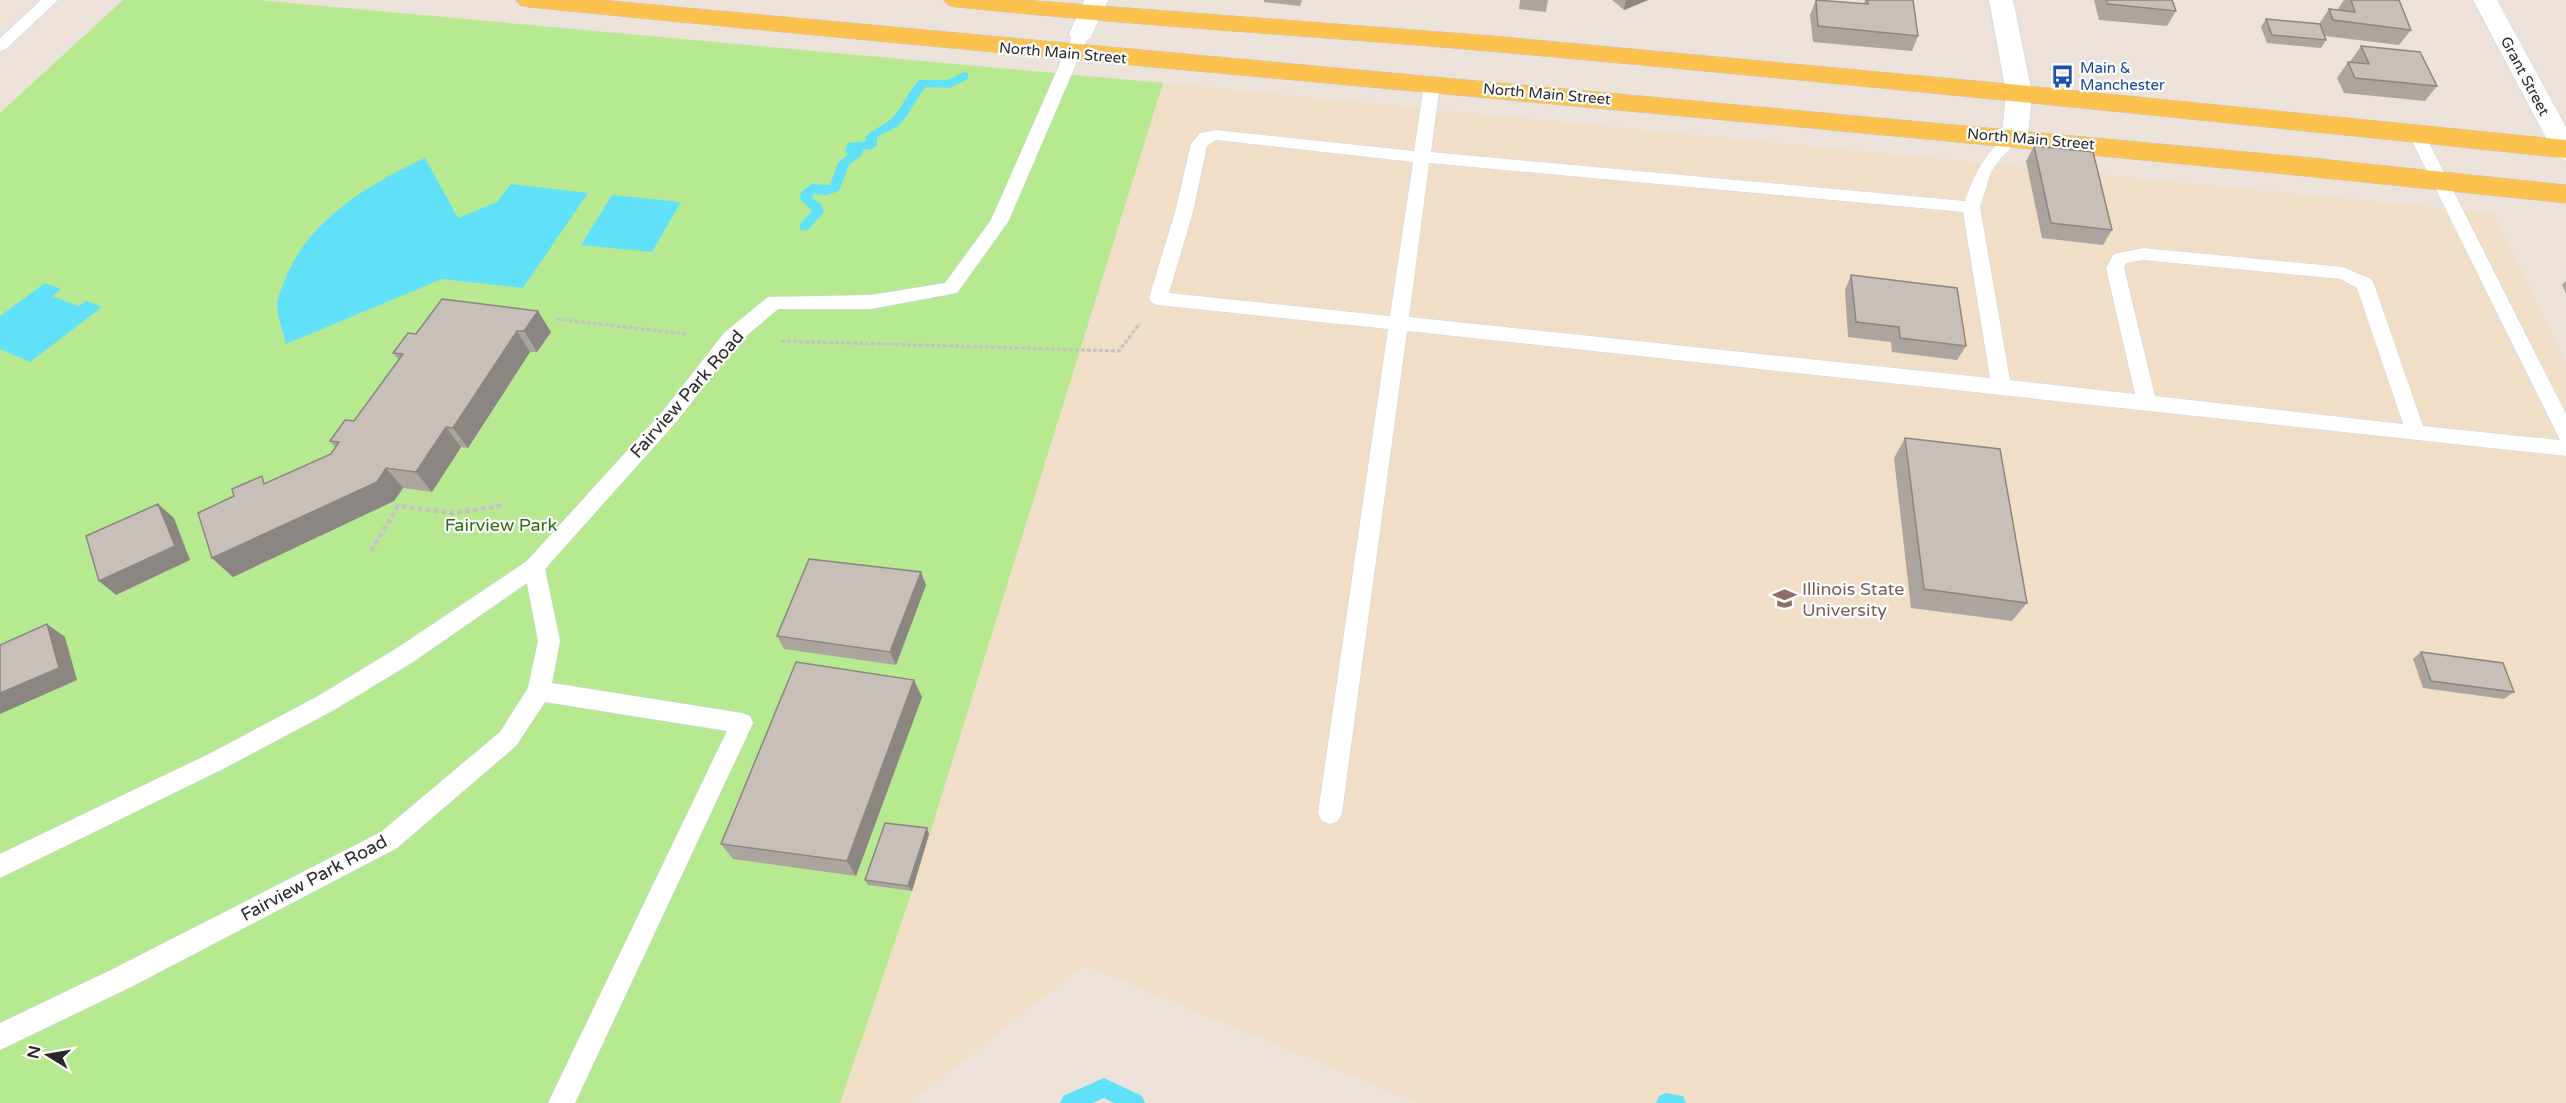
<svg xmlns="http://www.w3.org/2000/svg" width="2566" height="1103" font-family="'Varela Round',sans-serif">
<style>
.education{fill:#f0dec6}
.green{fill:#b7e990}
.water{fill:#61e1f9}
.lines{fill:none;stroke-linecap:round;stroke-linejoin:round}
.stream{fill:#61e1f9;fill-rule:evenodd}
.lane-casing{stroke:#ced4e3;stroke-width:1}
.street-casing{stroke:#ced4e3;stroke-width:1}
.primary-casing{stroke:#c3c3c3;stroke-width:1}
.path-far1{stroke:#c3c3c3;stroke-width:3;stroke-dasharray:4 2;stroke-linecap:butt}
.path{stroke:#c3c3c3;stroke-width:4.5;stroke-dasharray:5 3;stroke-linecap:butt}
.lane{fill:#fff;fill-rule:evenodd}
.street{fill:#fff;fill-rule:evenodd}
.primary{fill:#fdc24d;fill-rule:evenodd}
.wall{fill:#aca49f}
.shaded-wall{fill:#8c8682}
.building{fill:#c8bfb9;stroke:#8c8682;stroke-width:1.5}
.labels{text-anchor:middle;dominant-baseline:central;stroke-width:4.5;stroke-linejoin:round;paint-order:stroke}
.far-street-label{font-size:15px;fill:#292929;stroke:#fff}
.far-transit-label{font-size:15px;fill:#164399;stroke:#fff;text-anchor:start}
.street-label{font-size:18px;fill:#292929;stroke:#fff}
.park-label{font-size:18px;fill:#2f6b13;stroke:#fff}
.education-label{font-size:18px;fill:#785e54;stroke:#fff;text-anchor:start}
</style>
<rect width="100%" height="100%" fill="#ede2d9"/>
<path class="education" d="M1163 83 2493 213 2566 364V1103H1417L1084 965 910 1103H840L912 891Z"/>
<path class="green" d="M123 0H258L1163 83 912 891 840 1103H0V113Z"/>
<g class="water">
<path d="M425 158 458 218 497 202 511 184 588 193 523 288 442 279 286 344C283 331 277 317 277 303 278 296 282 288 284 282 307 220 369 184 425 158Z"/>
<path d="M612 195 681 202 652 252 581 245Z"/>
<path d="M45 283 61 289 52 296 78 306 86 301 102 307 30 362 0 349V316Z"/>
</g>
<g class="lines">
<g class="stream">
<path d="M964 72 968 73V79L949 88 926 87C916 98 911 112 901 123 894 131 884 131 877 138V145L872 149 863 150 862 155 849 165 839 191 827 195 813 194 812 198 821 204 824 212 808 230H800V224L812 211 800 199 801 192 812 184 830 185 838 163 848 154 845 151 848 143 867 141 865 138C872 128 882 128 891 119 902 108 908 92 919 80H947Z"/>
<path d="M1104 1078 1142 1096 1145 1103H1114L1104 1098 1092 1103H1060L1063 1096Z"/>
<path d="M1666 1093 1683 1096 1686 1103H1656L1659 1096Z"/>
</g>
<defs>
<g id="lane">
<path d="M41 0H58L6 49 0 51V38Z"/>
<path d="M1081 29 1089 34 1008 222 957 293 871 309H778L738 343 677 421 545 569 560 641 552 683 742 713 750 716 753 723 575 1103H548L727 731 545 702 516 746 397 848 131 987 0 1050V1023L113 969 381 832 500 732 528 688 538 641 527 583 413 662 334 710 227 767 0 878V854L211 753 318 696 397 648 527 561 663 411 724 333 768 297 871 295 945 283 991 220 1073 34Z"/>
<path d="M1432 79 1440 84 1431 152 1965 201C1975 171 1986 153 2009 132H2021L2023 136 2001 158 1991 172 1980 207 2010 380 2135 394 2106 268 2114 254 2143 248 2343 267 2371 279 2374 284 2423 426 2560 440 2409 135 2417 130 2423 131 2566 414V456L1407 331 1342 813 1338 821 1330 824 1322 821 1318 813 1388 329 1158 305 1152 303 1149 298 1175 212 1191 144 1200 133 1216 130 1414 151 1424 84ZM1216 140 1413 162 1390 316 1169 293 1193 212 1207 146ZM1429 163 1963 212 1990 378 1409 317ZM2143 260 2340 279 2357 288 2403 424 2155 396 2124 268 2126 263Z"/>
</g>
<g id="street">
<path d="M1084 0H1108L1090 39 1081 41 1072 39 1069 34Z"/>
<path d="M1989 0H2013L2032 93 2028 136 2024 142 2015 144 2006 142 2002 136 2006 93Z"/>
<path d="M2473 0H2497L2566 127V160L2557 157 2553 151Z"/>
</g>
<g id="primary">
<path d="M516 0H601L2312 158 2566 185V203C1887 131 1207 75 528 7L520 5Z"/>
<path d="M944 0H1025L1493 36 2019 85 2566 140V158C2210 121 1855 84 1499 52 1318 36 1137 26 956 7L948 5Z"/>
</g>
</defs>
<use href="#lane" class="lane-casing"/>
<use href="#street" class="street-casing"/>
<use href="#primary" class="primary-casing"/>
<g class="path-far1">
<path d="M557 319 686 334"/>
<path d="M781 341 1119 351 1140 323"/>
</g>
<path class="path" d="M371 551 398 506 453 513 501 506"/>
<use href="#lane" class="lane"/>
<use href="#street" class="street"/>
<use href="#primary" class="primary"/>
</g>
<g class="wall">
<path d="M1264 0H1302L1300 6 1264 2Z"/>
<path d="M1520 0H1548L1546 12 1519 9Z"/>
<path d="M1612 0H1648L1624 10Z"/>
<path d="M1816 0 1864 4 1865 0H1913L1918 36 1912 51 1813 42 1810 15Z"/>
<path d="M2094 0H2172L2176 11 2167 26 2099 20Z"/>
<path d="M2344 0H2399L2411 30 2399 45 2325 36 2326 40 2321 48 2267 43 2261 27 2266 19 2319 24 2329 9 2338 10V9Z"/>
<path d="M2361 46 2437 86 2425 101 2344 93 2337 78 2348 62H2350Z"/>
<path d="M2034 146 2112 230 2103 245 2042 238 2026 161Z"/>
<path d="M1851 275 1966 346 1957 360 1892 352 1891 342 1848 337 1845 290Z"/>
<path d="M2566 281V294L2562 285Z"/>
<path d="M442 299 551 332 537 352H530L468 448 461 447 432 492 403 488 394 501 233 577 212 558 268 482 331 454 335 447 330 441 354 421 399 360 393 353 416 334Z"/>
<path d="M1905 438 2027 603 2012 621 1911 608 1894 458Z"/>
<path d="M926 585 896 665 784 649 777 636Z"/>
<path d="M2421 652 2514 692 2504 699 2423 688 2413 659Z"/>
<path d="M922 697 856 876 733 859 721 844Z"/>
<path d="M929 834 912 891 868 885 865 880Z"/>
</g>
<g class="shaded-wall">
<path d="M1626 0H1648L1624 10Z"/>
<path d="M538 311 551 332 537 352 524 331Z"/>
<path d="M517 331 530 352 468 448 453 428Z"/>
<path d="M446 427 461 447 432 492 416 472Z"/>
<path d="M386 468 403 488 394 501 233 577 212 558Z"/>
<path d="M158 504 174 518 190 560 116 595 99 581Z"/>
<path d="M921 572 926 585 896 665 890 652Z"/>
<path d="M47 624 65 637 77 680 0 714V693Z"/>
<path d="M914 680 922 697 856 876 847 861Z"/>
<path d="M927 828 929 834 912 891 908 886Z"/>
</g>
<g class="building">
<path d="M1816 0 1868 4 1867 0H1913L1918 36 1818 26Z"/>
<path d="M2106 0H2172L2176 11 2108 4Z"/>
<path d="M2351 0H2399L2411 30 2333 20 2329 9 2355 12Z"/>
<path d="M2266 19 2320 24 2326 40 2272 35Z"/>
<path d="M2361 46 2420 52 2437 86 2355 78 2348 62 2369 64Z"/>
<path d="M2034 146 2093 152 2112 230 2051 223Z"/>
<path d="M1851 275 1957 288 1966 346 1900 338 1899 327 1856 322Z"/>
<path d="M442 299 538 311 524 331H517L453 428 446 427 416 472 386 468 377 482 212 558 198 513 234 496 232 489 262 476 264 484 331 454 339 442 330 441 345 420 354 421 403 354 393 353 408 333 416 334Z"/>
<path d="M1905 438 2000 449 2027 603 1924 589Z"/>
<path d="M158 504 175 546 99 581 86 536Z"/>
<path d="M809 559 921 572 890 652 777 636Z"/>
<path d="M47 624 59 668 0 693V645Z"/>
<path d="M2421 652 2503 663 2514 692 2431 681Z"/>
<path d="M796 662 914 680 847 861 721 844Z"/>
<path d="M885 823 927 828 908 886 865 880Z"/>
</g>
<defs>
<symbol id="bus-bare" viewBox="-9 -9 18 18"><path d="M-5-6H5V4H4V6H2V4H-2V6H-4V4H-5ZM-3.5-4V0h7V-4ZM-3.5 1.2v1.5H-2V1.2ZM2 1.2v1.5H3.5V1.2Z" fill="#1a4fb4" stroke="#fff" stroke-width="2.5" paint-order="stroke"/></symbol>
<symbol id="university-bare" viewBox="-9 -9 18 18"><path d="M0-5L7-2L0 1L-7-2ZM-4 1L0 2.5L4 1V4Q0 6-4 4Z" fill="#8d6e63" stroke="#fff" stroke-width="2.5" paint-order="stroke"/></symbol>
</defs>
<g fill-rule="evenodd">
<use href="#bus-bare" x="2046" y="60" width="33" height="33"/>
<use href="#university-bare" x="1768" y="582" width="33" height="33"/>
</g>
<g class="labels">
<g class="far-street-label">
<text transform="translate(1063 53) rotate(5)">North Main Street</text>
<text transform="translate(2525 76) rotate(62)">Grant Street</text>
<text transform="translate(1547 94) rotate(5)">North Main Street</text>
<text transform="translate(2031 139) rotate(5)">North Main Street</text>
</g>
<g class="far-transit-label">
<text x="2080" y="68">Main &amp;<tspan x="2080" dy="17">Manchester</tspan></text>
</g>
<g class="street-label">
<text transform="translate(687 394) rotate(-49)">Fairview Park Road</text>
<text transform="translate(314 878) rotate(-28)">Fairview Park Road</text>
</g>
<g class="park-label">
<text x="501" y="525">Fairview Park</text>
</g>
<g class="education-label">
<text x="1802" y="589">Illinois State<tspan x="1802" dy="21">University</tspan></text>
</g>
</g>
<g transform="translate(48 1055) rotate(281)" stroke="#ffffff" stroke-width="4.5" paint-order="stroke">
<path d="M0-4.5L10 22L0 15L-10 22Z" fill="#292929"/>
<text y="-9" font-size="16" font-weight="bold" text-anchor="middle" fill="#292929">N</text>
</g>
</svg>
